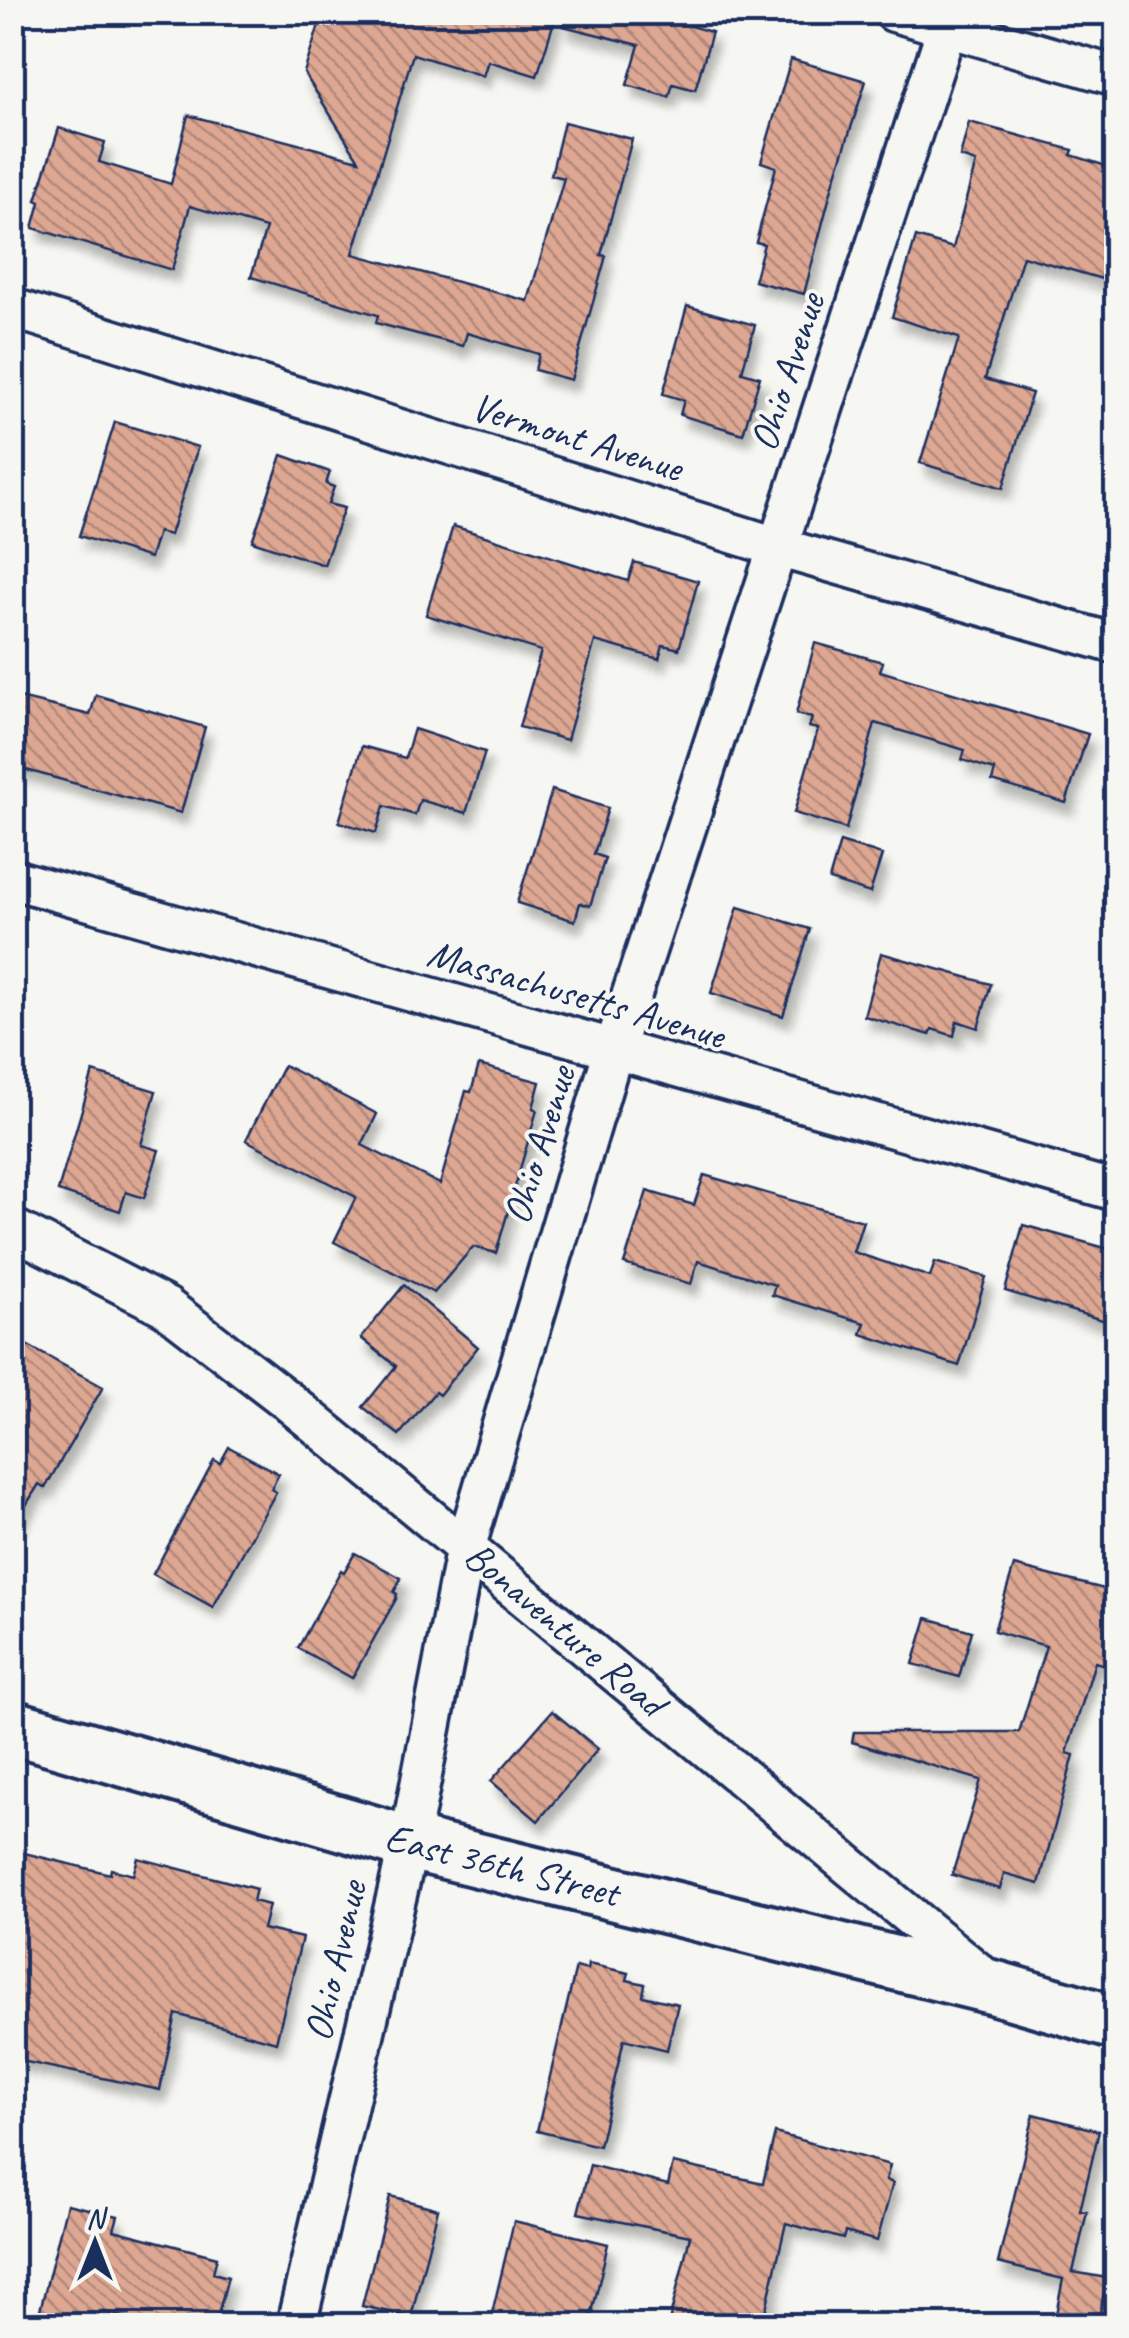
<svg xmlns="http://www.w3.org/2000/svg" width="1129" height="2338" font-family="Caveat,sans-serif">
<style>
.building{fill:url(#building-back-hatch);stroke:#1b2f5e;stroke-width:2.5;filter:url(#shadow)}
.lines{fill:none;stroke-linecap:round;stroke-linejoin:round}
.street-casing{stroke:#1b2f5e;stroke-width:45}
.secondary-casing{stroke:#1b2f5e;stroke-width:60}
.street{stroke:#f6f6f2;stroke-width:38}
.secondary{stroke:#f6f6f2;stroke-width:52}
.labels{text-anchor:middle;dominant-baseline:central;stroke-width:8;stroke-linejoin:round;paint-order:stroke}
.street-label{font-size:40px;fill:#1b2f5e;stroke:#f6f6f2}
</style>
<defs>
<pattern id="building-back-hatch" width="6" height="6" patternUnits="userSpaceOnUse" patternTransform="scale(2.5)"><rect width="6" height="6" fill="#dda792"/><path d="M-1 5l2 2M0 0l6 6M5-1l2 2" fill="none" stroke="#b2887a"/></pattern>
<filter id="shadow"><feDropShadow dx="6" dy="11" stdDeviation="5" flood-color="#0004"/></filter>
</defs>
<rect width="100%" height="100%" fill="#f6f6f2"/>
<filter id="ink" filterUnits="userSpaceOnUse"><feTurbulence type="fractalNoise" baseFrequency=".01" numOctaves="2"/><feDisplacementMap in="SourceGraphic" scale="20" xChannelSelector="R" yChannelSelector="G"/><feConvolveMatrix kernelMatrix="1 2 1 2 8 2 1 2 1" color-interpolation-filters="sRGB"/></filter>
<g filter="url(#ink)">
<g class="building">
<path d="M323 12H557L537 76 488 61 483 76 413 54 353 254 528 301 564 178 551 175 564 122 632 139 601 255 606 256 571 380 535 370 539 354 467 333 463 346 376 323 378 315 251 277 266 228 190 206 172 270 33 228 40 202 36 200 59 128 105 142 99 162 171 184 188 115 359 160 304 73Z"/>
<path d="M565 12H663L685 18 683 24 712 32 695 90 673 84 669 97 627 85 639 45 563 26Z"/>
<path d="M791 59 866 81 833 184 804 294 754 281 764 244 756 242 776 167 761 162Z"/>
<path d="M969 122 1073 150 1071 155 1116 169V283L1023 256 985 379 1032 393 1003 488 920 463 959 338 892 317 916 237 953 248 976 162 960 157Z"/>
<path d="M687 306 755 325 742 372 760 377 743 434 680 415 684 400 663 394Z"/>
<path d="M115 422 198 447 170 535 158 532 150 558 79 536Z"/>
<path d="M282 455 330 472 326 484 334 487 328 504 344 508 324 565 252 541Z"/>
<path d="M453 526 628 581 634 562 698 581 679 649 663 645 659 659 595 641 567 740 519 727 541 651 426 615Z"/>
<path d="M815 643 883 662 880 671 1088 734 1066 803 992 781 995 770 962 760 965 750 875 723 846 829 794 813 818 729 809 727 812 718 796 714Z"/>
<path d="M96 695 205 727 181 813 12 766V696L90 715Z"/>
<path d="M414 729 485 752 466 813 420 800 415 815 384 806 376 833 339 822 362 746 405 758Z"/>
<path d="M552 790 608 808 594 854 605 858 590 906 580 903 575 921 517 903Z"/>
<path d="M840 842 882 855 870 893 829 880Z"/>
<path d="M738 907 810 929 783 1016 711 993Z"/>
<path d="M881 953 991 984 978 1028 957 1021 954 1036 932 1029 930 1035 864 1016Z"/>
<path d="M284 1065 377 1114 362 1145 440 1184 466 1091 471 1092 479 1065 540 1082 533 1108 537 1110 496 1253 473 1247 434 1293 334 1242 356 1197 246 1140Z"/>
<path d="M93 1072 156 1091 141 1145 159 1150 144 1198 126 1192 120 1211 58 1191Z"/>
<path d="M704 1175 863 1221 853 1252 930 1277 935 1262 986 1277 959 1366 861 1334 865 1323 772 1295 775 1285 698 1261 691 1284 624 1264 647 1191 694 1205Z"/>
<path d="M1023 1225 1116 1251V1324L1005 1291Z"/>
<path d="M404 1285 478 1347 439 1395 435 1392 399 1435 363 1407 396 1366 361 1338Z"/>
<path d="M12 1337 103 1387 45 1488 39 1484 12 1528Z"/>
<path d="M229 1447 279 1474 271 1489 276 1492 213 1607 153 1574 214 1460 220 1463Z"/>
<path d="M355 1553 401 1578 394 1592 397 1594 396 1599 352 1678 298 1648 341 1570 344 1572Z"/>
<path d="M1014 1566 1116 1592V1668L1095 1662 1067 1753 1074 1755 1039 1884 1004 1874 1000 1889 952 1875 981 1780 852 1742 854 1732H1019L1046 1646 994 1631Z"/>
<path d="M927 1618 972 1631 959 1677 913 1664Z"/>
<path d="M552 1711 598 1749 538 1821 491 1781Z"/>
<path d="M12 1850 110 1874 111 1869 133 1875 138 1858 256 1889 253 1901 269 1905 263 1929 302 1938 276 2042 176 2014 160 2090 12 2059Z"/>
<path d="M588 1964 629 1973 627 1980 645 1984 643 1996 678 2004 667 2050 624 2039 599 2146 537 2131 576 1967 587 1970Z"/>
<path d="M1034 2114 1099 2131 1080 2211 1087 2212 1073 2272 1107 2278 1098 2322 1056 2314 1063 2279 998 2263Z"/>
<path d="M775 2133 890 2165 886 2180 893 2183 877 2241 845 2232 843 2239 786 2223 762 2326H668L690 2236 578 2213 590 2165 668 2185 673 2163 763 2183Z"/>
<path d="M390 2196 438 2209 411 2317 362 2306Z"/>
<path d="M67 2204 118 2216 114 2230 217 2257 213 2273 228 2277 215 2326H158L100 2311 96 2326H67L38 2318Z"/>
<path d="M514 2221 608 2244 589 2326H489Z"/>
</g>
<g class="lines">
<defs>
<g id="street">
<path d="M894 12 1116 76"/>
<path d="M12 308 777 547 1116 644"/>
<path d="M12 879 1116 1191"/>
<path d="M12 1228 166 1307 288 1401 987 1980"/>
<path d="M296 2326 409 1843 466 1546 613 1052 952 12"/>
</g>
<path id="secondary" d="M12 1727 409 1843 996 1988 1116 2023"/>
</defs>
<use href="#street" class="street-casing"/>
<use href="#secondary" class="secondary-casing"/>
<use href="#street" class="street"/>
<use href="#secondary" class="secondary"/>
</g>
</g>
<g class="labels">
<g class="street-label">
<text transform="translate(787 372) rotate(-72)">Ohio Avenue</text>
<text transform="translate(577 437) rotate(17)">Vermont Avenue</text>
<text transform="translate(576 994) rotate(16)">Massachusetts Avenue</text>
<text transform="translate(539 1145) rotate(-73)">Ohio Avenue</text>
<text transform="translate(565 1629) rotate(40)">Bonaventure Road</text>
<text transform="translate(502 1865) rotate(14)">East 36th Street</text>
<text transform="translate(335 1961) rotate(-77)">Ohio Avenue</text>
</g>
</g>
<rect width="1129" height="2338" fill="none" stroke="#f6f6f2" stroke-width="50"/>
<rect x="25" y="25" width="1079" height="2288" fill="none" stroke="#1b2f5e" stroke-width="4" filter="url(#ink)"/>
<g transform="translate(95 2243)" stroke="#f6f6f2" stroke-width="8" paint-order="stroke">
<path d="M0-8L18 38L0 25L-18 38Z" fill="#1b2f5e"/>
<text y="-15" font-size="28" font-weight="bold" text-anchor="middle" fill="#1b2f5e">N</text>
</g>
</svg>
